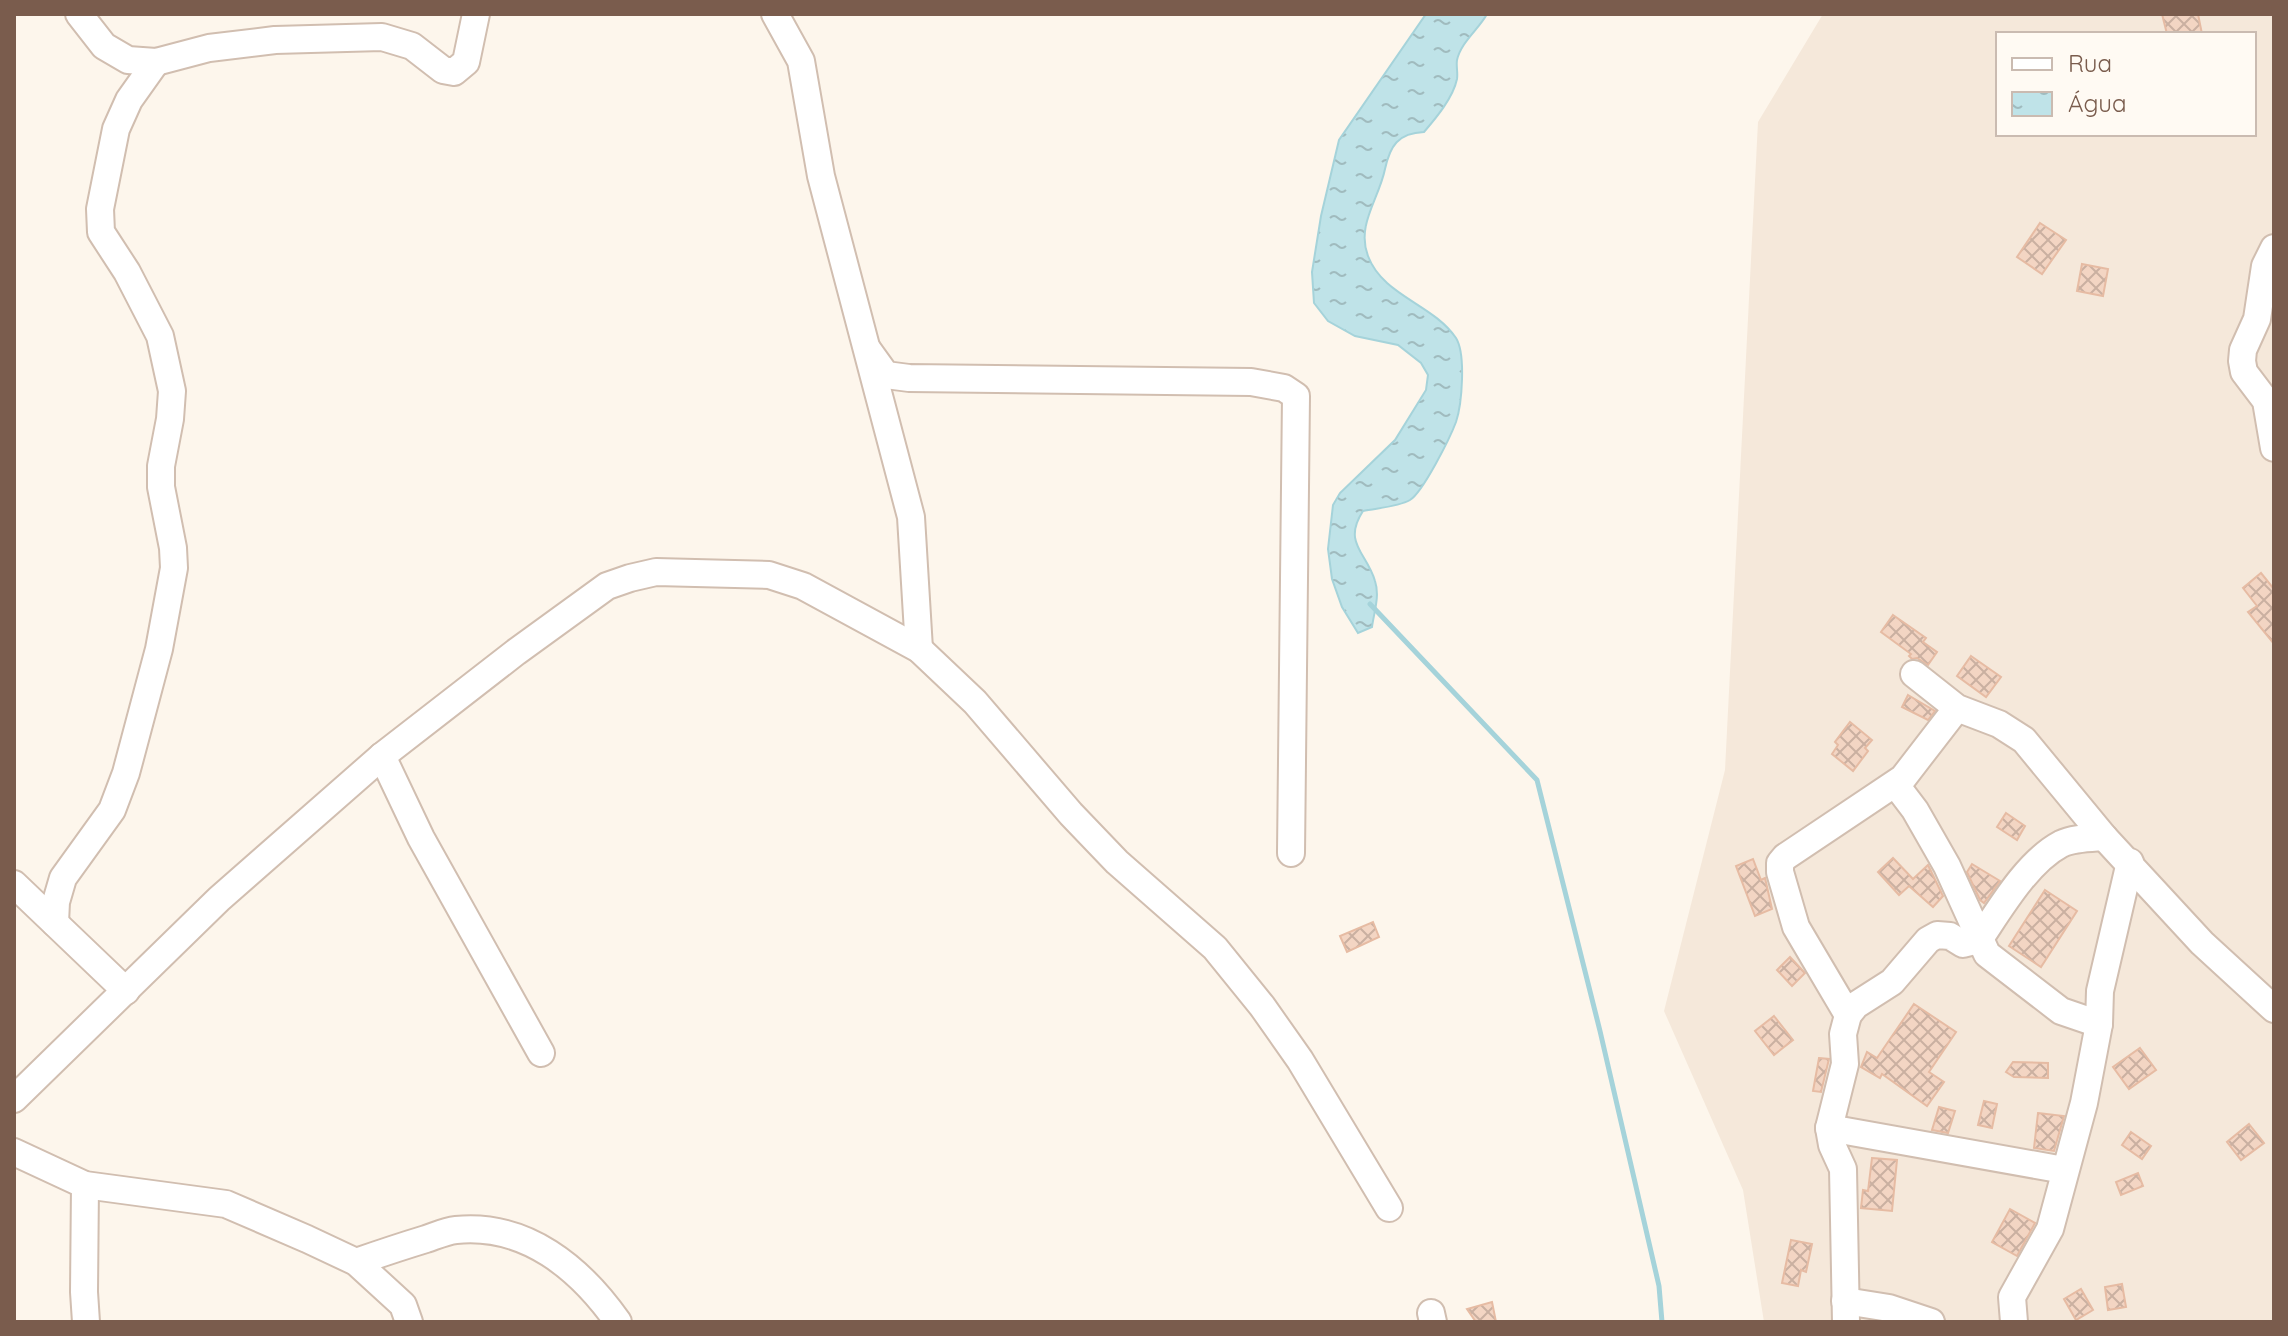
<svg xmlns="http://www.w3.org/2000/svg" width="2288" height="1336" font-family="Quicksand,sans-serif">
<style>
.residential{fill:#f5e8da;fill-rule:evenodd}
.water{fill:url(#water-ripples);stroke:#a5d3da;stroke-width:2}
.lines{fill:none;stroke-linecap:round;stroke-linejoin:round}
.stream{stroke:#a5d3da;stroke-width:5}
.building{fill:url(#building-cross-hatch);stroke:#e6bba3;stroke-width:2}
.minor-casing{stroke:#d1beb0;stroke-width:30}
.minor{stroke:#fff;stroke-width:26}
</style>
<defs>
<pattern id="water-ripples" width="26" height="14" patternUnits="userSpaceOnUse" patternTransform="scale(2)"><rect width="26" height="14" fill="#bfe3e8"/><path d="M2 4q2-2 4 0t4 0M15 11q2-2 4 0t4 0" fill="none" stroke="#a0bbbe"/></pattern>
<pattern id="building-cross-hatch" width="8" height="8" patternUnits="userSpaceOnUse" patternTransform="scale(2)"><rect width="8" height="8" fill="#f3d5c3"/><path d="M0 0l8 8M0 8l8-8" fill="none" stroke="#cab0a1"/></pattern>
</defs>
<rect width="100%" height="100%" fill="#fdf6ec"/>
<path class="residential" d="M1823 14H2274V1322H1764L1743 1190 1664 1011 1725 770 1758 122ZM1998 34H2254V134H1998Z"/>
<path class="water" d="M1426 14H1487C1479 29 1461 42 1457 60 1456 66 1458 73 1457 79 1453 98 1436 118 1424 132 1398 133 1390 146 1385 169 1379 199 1356 225 1368 256 1383 296 1433 304 1456 338 1466 354 1462 404 1456 422 1450 438 1423 492 1410 500 1398 507 1377 508 1363 511 1342 543 1367 553 1375 581 1380 596 1374 612 1372 627L1358 633 1342 607 1332 579 1328 549 1333 505 1340 493 1395 440 1426 390 1428 375 1421 363 1398 345 1355 336 1328 321 1314 303 1312 272 1321 216 1339 140Z"/>
<g class="lines">
<path class="stream" d="M1370 604 1537 780 1600 1031 1659 1286 1662 1322"/>
</g>
<g class="building">
<path d="M2162 14H2198L2202 34H2167Z"/>
<path d="M2040 223 2066 240 2042 274 2017 257Z"/>
<path d="M2082 264 2108 269 2103 296 2077 291Z"/>
<path d="M2261 573 2274 589V644L2248 612 2257 606 2243 588Z"/>
<path d="M1893 615 1926 638 1923 642 1937 652 1928 665 1917 658 1912 659 1909 656 1911 654 1881 632Z"/>
<path d="M1971 656 2001 677 1986 697 1957 676Z"/>
<path d="M1908 695 1935 711 1928 720 1902 707Z"/>
<path d="M1850 722 1872 740 1865 748 1868 751 1853 771 1832 754 1838 745 1835 742Z"/>
<path d="M2006 813 2025 826 2017 840 1997 827Z"/>
<path d="M1893 858 1913 879 1928 865 1943 896 1933 907 1909 886 1899 895 1878 872Z"/>
<path d="M1753 859 1761 880 1765 878 1772 909 1755 916 1736 866Z"/>
<path d="M1972 864 2000 881 1984 903 1980 900 1967 872Z"/>
<path d="M2045 890 2077 911 2041 967 2009 946Z"/>
<path d="M1373 922 1379 937 1347 952 1340 936Z"/>
<path d="M1790 957 1805 973 1792 986 1777 970Z"/>
<path d="M1914 1004 1956 1032 1929 1072 1944 1082 1927 1106 1882 1074 1880 1078 1861 1067 1867 1052 1877 1058Z"/>
<path d="M1774 1016 1793 1040 1774 1055 1755 1031Z"/>
<path d="M2140 1048 2156 1070 2129 1089 2113 1067Z"/>
<path d="M1819 1058 1829 1059 1821 1092 1813 1091Z"/>
<path d="M2013 1062 2048 1063V1078L2014 1077 2006 1072Z"/>
<path d="M1984 1101 1997 1104 1992 1128 1978 1125Z"/>
<path d="M1939 1107 1955 1111 1948 1133 1932 1130Z"/>
<path d="M2038 1113 2064 1116 2054 1151 2034 1148Z"/>
<path d="M2249 1124 2264 1143 2241 1160 2227 1142Z"/>
<path d="M2131 1132 2151 1146 2142 1159 2122 1145Z"/>
<path d="M1872 1158 1897 1160 1892 1211 1861 1208 1863 1190 1868 1191Z"/>
<path d="M2138 1173 2143 1186 2121 1195 2116 1182Z"/>
<path d="M2010 1209 2035 1223 2017 1256 1992 1242Z"/>
<path d="M1791 1240 1812 1244 1806 1272 1801 1270 1798 1286 1782 1283Z"/>
<path d="M2122 1284 2126 1307 2108 1310 2105 1287Z"/>
<path d="M2081 1289 2093 1310 2076 1320 2064 1299Z"/>
<path d="M1492 1302 1496 1322H1476L1467 1309Z"/>
</g>
<g class="lines">
<defs>
<g id="minor">
<path d="M79 14 104 46 128 60 156 62 209 48 275 40 382 37 412 46 443 70 454 72 466 62 476 14"/>
<path d="M775 14 801 61 821 176 911 517 919 649"/>
<path d="M2274 248 2265 266 2257 319 2243 350 2242 361 2244 372 2266 401 2274 448"/>
<path d="M868 350 886 375 909 378 1251 382 1284 388 1296 396 1291 853"/>
<path d="M1914 674 1957 708 1999 724 2024 740 2104 837 2202 943 2274 1009"/>
<path d="M382 756 421 838 541 1053"/>
<path d="M1896 785 1915 810 1947 866 1987 954 2061 1011 2099 1024"/>
<path d="M14 884 126 991"/>
<path d="M55 923 56 902 63 878 112 810 126 773 159 649 174 568 173 548 161 487V466L170 419 172 391 160 336 127 272 101 232 100 209 116 129 129 100 156 62"/>
<path d="M1848 1015 1796 927 1780 872V863L1785 857 1903 778 1957 708"/>
<path d="M14 1099 219 899 382 756 516 652 607 586 630 578 656 572 769 575 803 586 919 649 975 702 1071 814 1117 862 1215 948 1262 1006 1300 1060 1389 1208"/>
<path d="M1829 1128 2064 1170"/>
<path d="M14 1152 85 1185 226 1204 307 1239 356 1262 403 1305 409 1322"/>
<path d="M85 1185 84 1292 86 1322"/>
<path d="M356 1262C379 1254 403 1246 426 1239 435 1236 446 1231 456 1230 526 1223 580 1268 618 1322"/>
<path d="M1845 1301 1889 1308 1931 1322"/>
<path d="M1431 1313 1433 1322"/>
<path d="M1846 1322 1843 1169 1832 1145 1829 1128 1845 1064 1843 1034 1848 1015 1856 1005 1892 982 1928 940 1937 935 1950 936 1963 944 1979 940C2000 909 2027 862 2061 844 2073 838 2091 838 2104 837"/>
<path d="M2014 1322 2012 1297 2050 1229 2084 1103 2099 1024 2100 991 2130 862"/>
</g>
</defs>
<use href="#minor" class="minor-casing"/>
<use href="#minor" class="minor"/>
</g>
<rect width="2288" height="1336" fill="none" stroke="#7a5c4d" stroke-width="32"/>
<rect x="1996" y="32" width="260" height="104" fill="#fffaf3" stroke="#cabbb1" stroke-width="2"/>
<rect x="2012" y="58" width="40" height="12" fill="#ffffff" stroke="#cabbb1" stroke-width="2"/>
<text x="2068" y="72" font-size="24" fill="#7a5c4d">Rua</text>
<rect x="2012" y="92" width="40" height="24" fill="url(#water-ripples)" stroke="#cabbb1" stroke-width="2"/>
<text x="2068" y="112" font-size="24" fill="#7a5c4d">Água</text>
</svg>
